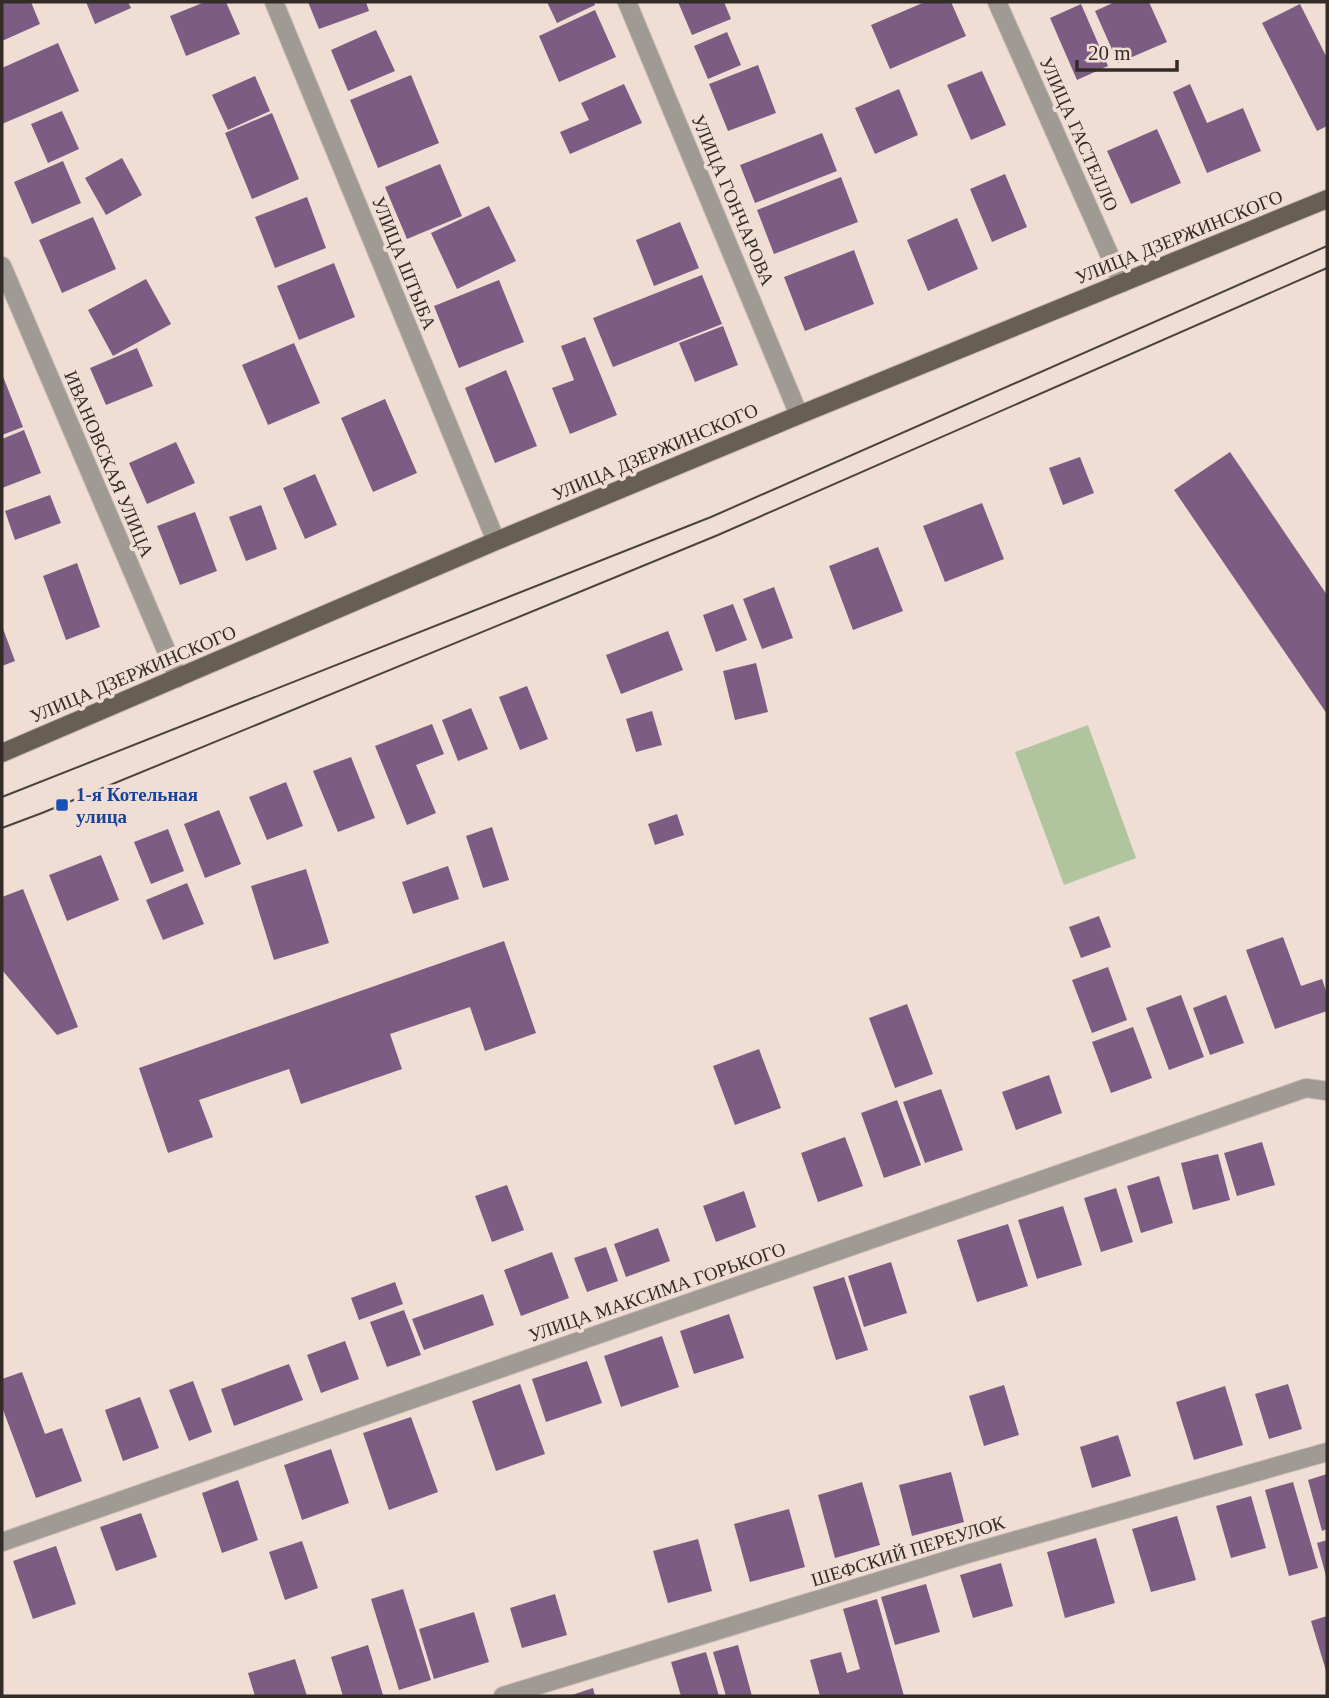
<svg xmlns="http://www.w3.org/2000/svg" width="1329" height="1698" font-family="Georgia,serif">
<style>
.green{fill:#b0c59e}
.building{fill:#7c5c82}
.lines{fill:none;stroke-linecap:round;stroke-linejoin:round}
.minor-casing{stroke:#cabab2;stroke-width:20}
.major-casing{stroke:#cabab2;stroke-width:20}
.minor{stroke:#9f9a94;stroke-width:18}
.major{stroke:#675e54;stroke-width:18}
.tram{stroke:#4b433e;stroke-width:2}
.transit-dot{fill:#1a4fb4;stroke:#f0ded5;stroke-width:2.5}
.labels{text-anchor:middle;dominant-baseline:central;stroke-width:7;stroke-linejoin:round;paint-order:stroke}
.street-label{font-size:19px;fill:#322b27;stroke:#f0ded5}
.transit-label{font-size:19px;font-weight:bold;fill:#164399;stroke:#f0ded5;text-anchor:start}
</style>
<rect width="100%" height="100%" fill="#f0ded5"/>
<path class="green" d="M1088 725 1136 858 1064 885 1015 752Z"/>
<g class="building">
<path d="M2 2H31L40 24 2 41Z"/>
<path d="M86 2H128L131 8 95 24Z"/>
<path d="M205 2H226L240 34 186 56 170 16Z"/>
<path d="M308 2H366L369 11 319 29Z"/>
<path d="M547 2H594L595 5 557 23Z"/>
<path d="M678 2H724L731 19 692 35Z"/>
<path d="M925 2H951L966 36 890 69 871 25Z"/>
<path d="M1115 2H1149L1167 42 1118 63 1095 11Z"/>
<path d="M1081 4 1108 66 1077 80 1050 18Z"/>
<path d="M1300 4 1327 58V126L1317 131 1262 23Z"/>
<path d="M595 10 616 57 559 82 539 36Z"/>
<path d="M376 30 395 71 348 91 331 50Z"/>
<path d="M727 32 741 65 708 79 694 46Z"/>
<path d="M58 43 79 91 2 124V68Z"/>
<path d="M758 65 776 113 728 131 709 84Z"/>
<path d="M982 71 1006 125 971 140 947 85Z"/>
<path d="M411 75 439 143 378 168 350 100Z"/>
<path d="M255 76 270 111 228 130 212 95Z"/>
<path d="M624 84 642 123 570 154 560 132 589 120 581 103Z"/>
<path d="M1190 84 1207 123 1243 108 1261 151 1207 173 1173 92Z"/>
<path d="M899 89 918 135 875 154 855 108Z"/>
<path d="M62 111 79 149 48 163 31 124Z"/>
<path d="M272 113 299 179 252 199 225 133Z"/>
<path d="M1157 129 1181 183 1131 204 1107 151Z"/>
<path d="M822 133 837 171 755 203 740 165Z"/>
<path d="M122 158 142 195 106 215 85 178Z"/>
<path d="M63 161 81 203 32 224 14 182Z"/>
<path d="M440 164 462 216 407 239 385 187Z"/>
<path d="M1005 174 1027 227 992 242 970 189Z"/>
<path d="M841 177 858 222 774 254 757 210Z"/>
<path d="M307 197 326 248 275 268 255 217Z"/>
<path d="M489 206 516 261 457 289 431 233Z"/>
<path d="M93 217 116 269 62 293 39 240Z"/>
<path d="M957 218 978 269 928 291 907 240Z"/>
<path d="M680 222 699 268 654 286 636 240Z"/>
<path d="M854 250 874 304 805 331 784 277Z"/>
<path d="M334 263 355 317 299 340 277 286Z"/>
<path d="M702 275 722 324 613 367 593 318Z"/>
<path d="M146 279 171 324 113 356 88 310Z"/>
<path d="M499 280 524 342 459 368 434 306Z"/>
<path d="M723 326 738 365 695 382 679 343Z"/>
<path d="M585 337 617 415 570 434 552 388 574 380 561 346Z"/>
<path d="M294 343 320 403 268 425 242 365Z"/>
<path d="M137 348 153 386 106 405 90 368Z"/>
<path d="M506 370 537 446 495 463 465 388Z"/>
<path d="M2 374 23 427 2 435Z"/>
<path d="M385 399 417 473 373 492 341 418Z"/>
<path d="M24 430 41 473 2 488V439Z"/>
<path d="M176 442 195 483 147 504 129 463Z"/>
<path d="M1230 452 1327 595V714L1174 490Z"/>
<path d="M1080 457 1094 493 1063 505 1049 468Z"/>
<path d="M315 474 337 525 305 539 283 488Z"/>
<path d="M50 495 61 523 15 540 5 511Z"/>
<path d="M982 503 1004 559 945 582 923 526Z"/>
<path d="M261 505 277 549 246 561 229 517Z"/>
<path d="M195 512 217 571 180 585 157 526Z"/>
<path d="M878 547 903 611 853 630 829 566Z"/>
<path d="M77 563 100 627 66 640 43 576Z"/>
<path d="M774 587 793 638 762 649 743 599Z"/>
<path d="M733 604 747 640 716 652 703 615Z"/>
<path d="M2 626 15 661 2 666Z"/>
<path d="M668 631 683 670 621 694 606 655Z"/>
<path d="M756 663 768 712 735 720 723 671Z"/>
<path d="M527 686 548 739 520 750 499 697Z"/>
<path d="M471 708 488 749 458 761 442 720Z"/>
<path d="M652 711 662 745 636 752 626 719Z"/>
<path d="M432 724 444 754 416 765 436 813 407 825 375 746Z"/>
<path d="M351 757 375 818 338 832 313 771Z"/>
<path d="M286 782 303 826 267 840 249 797Z"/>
<path d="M219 810 241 864 205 878 184 824Z"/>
<path d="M677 814 684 835 655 845 648 824Z"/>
<path d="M492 827 509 880 483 888 466 836Z"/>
<path d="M168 829 184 871 151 884 134 842Z"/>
<path d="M101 855 119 900 67 921 49 875Z"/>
<path d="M448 866 459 899 413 914 402 882Z"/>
<path d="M306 869 329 943 274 960 251 886Z"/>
<path d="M187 883 204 924 163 940 146 900Z"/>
<path d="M23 889 78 1027 57 1035 2 970V897Z"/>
<path d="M1099 916 1111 947 1081 958 1069 927Z"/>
<path d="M1283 937 1301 986 1322 979 1327 994V1011L1275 1029 1246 950Z"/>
<path d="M504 941 536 1033 485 1051 470 1007 390 1034 402 1069 301 1104 289 1069 199 1100 213 1137 168 1153 139 1068Z"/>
<path d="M1108 967 1127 1020 1092 1033 1072 980Z"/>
<path d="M1181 995 1204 1057 1169 1070 1146 1008Z"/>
<path d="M1226 995 1244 1043 1210 1055 1193 1008Z"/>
<path d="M907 1004 933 1074 895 1088 869 1018Z"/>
<path d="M1133 1027 1152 1078 1111 1093 1092 1042Z"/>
<path d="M759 1049 781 1108 735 1125 713 1066Z"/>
<path d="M1049 1075 1062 1113 1016 1130 1002 1092Z"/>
<path d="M941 1089 963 1150 925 1163 903 1102Z"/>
<path d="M897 1100 921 1165 884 1178 861 1113Z"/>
<path d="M845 1137 863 1186 818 1202 801 1153Z"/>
<path d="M1262 1142 1275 1185 1237 1196 1224 1153Z"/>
<path d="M1218 1154 1230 1200 1193 1210 1181 1163Z"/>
<path d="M1159 1176 1173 1223 1141 1233 1127 1186Z"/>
<path d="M507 1185 524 1230 492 1242 475 1196Z"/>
<path d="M1116 1188 1133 1242 1101 1252 1084 1198Z"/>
<path d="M744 1191 756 1227 716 1242 703 1206Z"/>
<path d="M1063 1206 1082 1265 1037 1279 1018 1220Z"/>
<path d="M1008 1224 1028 1286 977 1302 957 1240Z"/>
<path d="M658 1228 670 1261 626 1277 614 1244Z"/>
<path d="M606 1247 618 1281 587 1292 574 1258Z"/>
<path d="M552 1252 569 1298 521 1316 504 1270Z"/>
<path d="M891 1262 907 1313 864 1327 848 1276Z"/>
<path d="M844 1277 868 1350 836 1360 813 1287Z"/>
<path d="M395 1282 403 1304 359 1320 351 1298Z"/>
<path d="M483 1294 494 1325 424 1350 412 1319Z"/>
<path d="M404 1310 421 1355 387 1367 370 1322Z"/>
<path d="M729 1314 744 1358 694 1374 680 1331Z"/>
<path d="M662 1336 679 1387 621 1407 604 1356Z"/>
<path d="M345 1341 359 1379 321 1393 307 1355Z"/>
<path d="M587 1361 602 1403 546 1422 532 1379Z"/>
<path d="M289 1364 303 1400 234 1426 221 1389Z"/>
<path d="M22 1372 45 1434 62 1428 82 1481 36 1498 2 1407V1379Z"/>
<path d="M193 1381 212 1432 189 1441 169 1390Z"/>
<path d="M520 1384 545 1454 496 1471 472 1401Z"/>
<path d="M1288 1384 1302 1429 1269 1439 1255 1394Z"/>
<path d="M1004 1385 1019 1435 984 1446 969 1396Z"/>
<path d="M1225 1386 1243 1445 1194 1460 1176 1402Z"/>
<path d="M140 1397 159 1448 123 1461 105 1410Z"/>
<path d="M411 1417 438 1492 389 1510 363 1433Z"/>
<path d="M1118 1435 1131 1476 1092 1488 1080 1447Z"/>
<path d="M331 1449 349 1503 302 1520 284 1465Z"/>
<path d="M951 1472 964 1522 912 1536 899 1485Z"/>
<path d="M1327 1474V1529L1322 1531 1308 1480Z"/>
<path d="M238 1480 258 1540 222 1553 202 1493Z"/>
<path d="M862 1482 880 1545 835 1558 818 1495Z"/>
<path d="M1293 1482 1318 1568 1289 1576 1265 1490Z"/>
<path d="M1251 1496 1266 1548 1231 1558 1216 1506Z"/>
<path d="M789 1509 805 1567 750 1582 734 1524Z"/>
<path d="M141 1513 157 1557 116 1571 100 1527Z"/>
<path d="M1177 1516 1196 1580 1151 1592 1132 1529Z"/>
<path d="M1096 1538 1115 1603 1065 1618 1047 1552Z"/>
<path d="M698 1539 712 1591 668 1603 653 1551Z"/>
<path d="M1327 1540V1576H1326L1317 1543Z"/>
<path d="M302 1541 318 1588 285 1600 269 1552Z"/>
<path d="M56 1546 76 1604 33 1619 13 1561Z"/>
<path d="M1001 1563 1013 1606 973 1618 960 1575Z"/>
<path d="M926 1584 940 1632 895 1645 881 1597Z"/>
<path d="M403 1589 431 1680 399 1690 371 1599Z"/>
<path d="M555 1594 567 1635 522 1648 510 1608Z"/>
<path d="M877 1599 904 1696H820L810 1660 841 1652 847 1673 860 1669 843 1609Z"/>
<path d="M474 1612 489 1662 434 1679 419 1629Z"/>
<path d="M1327 1616V1674L1311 1621Z"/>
<path d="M368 1645 383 1695 343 1696 331 1657Z"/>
<path d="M738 1645 752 1696H726L713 1652Z"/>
<path d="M706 1652 719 1696H681L671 1662Z"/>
<path d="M295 1659 307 1696H255L248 1673Z"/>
<path d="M593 1688 595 1696H569Z"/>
</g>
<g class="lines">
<defs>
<g id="minor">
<path d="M274 2 496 541"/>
<path d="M627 2 799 415"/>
<path d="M997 2 1122 283"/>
<path d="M2 266 178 678"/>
<path d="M2 1542 1306 1088 1327 1091"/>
<path d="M503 1696 964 1555 1327 1452"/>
</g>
<path id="major" d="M2 753 496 541 799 415 1327 199"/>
</defs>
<use href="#minor" class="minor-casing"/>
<use href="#major" class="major-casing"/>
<use href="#minor" class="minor"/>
<use href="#major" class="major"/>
<g class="tram">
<path d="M2 797 711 517 1327 246"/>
<path d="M2 828 42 813 718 535 1327 268"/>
</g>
</g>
<rect class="transit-dot" x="55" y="798" width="14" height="14" rx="3.5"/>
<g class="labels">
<g class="street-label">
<text transform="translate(1079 134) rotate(66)">УЛИЦА ГАСТЕЛЛО</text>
<text transform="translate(733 200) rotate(67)">УЛИЦА ГОНЧАРОВА</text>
<text transform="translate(1179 237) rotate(-22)">УЛИЦА ДЗЕРЖИНСКОГО</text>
<text transform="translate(404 263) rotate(68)">УЛИЦА ШТЫБА</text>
<text transform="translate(655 452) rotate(-23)">УЛИЦА ДЗЕРЖИНСКОГО</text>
<text transform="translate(109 464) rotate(67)">ИВАНОВСКАЯ УЛИЦА</text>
<text transform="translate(133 674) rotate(-23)">УЛИЦА ДЗЕРЖИНСКОГО</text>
<text transform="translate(657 1292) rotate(-19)">УЛИЦА МАКСИМА ГОРЬКОГО</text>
<text transform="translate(908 1551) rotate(-17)">ШЕФСКИЙ ПЕРЕУЛОК</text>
</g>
<g class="transit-label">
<text x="76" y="794">1-я Котельная<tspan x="76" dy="22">улица</tspan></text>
</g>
</g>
<rect width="1329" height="1698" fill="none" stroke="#322b27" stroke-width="7"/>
<path d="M1077 60v10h100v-10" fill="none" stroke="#322b27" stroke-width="3.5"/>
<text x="1088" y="60" font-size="21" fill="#322b27" stroke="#f0ded5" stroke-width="5" paint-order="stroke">20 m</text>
</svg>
